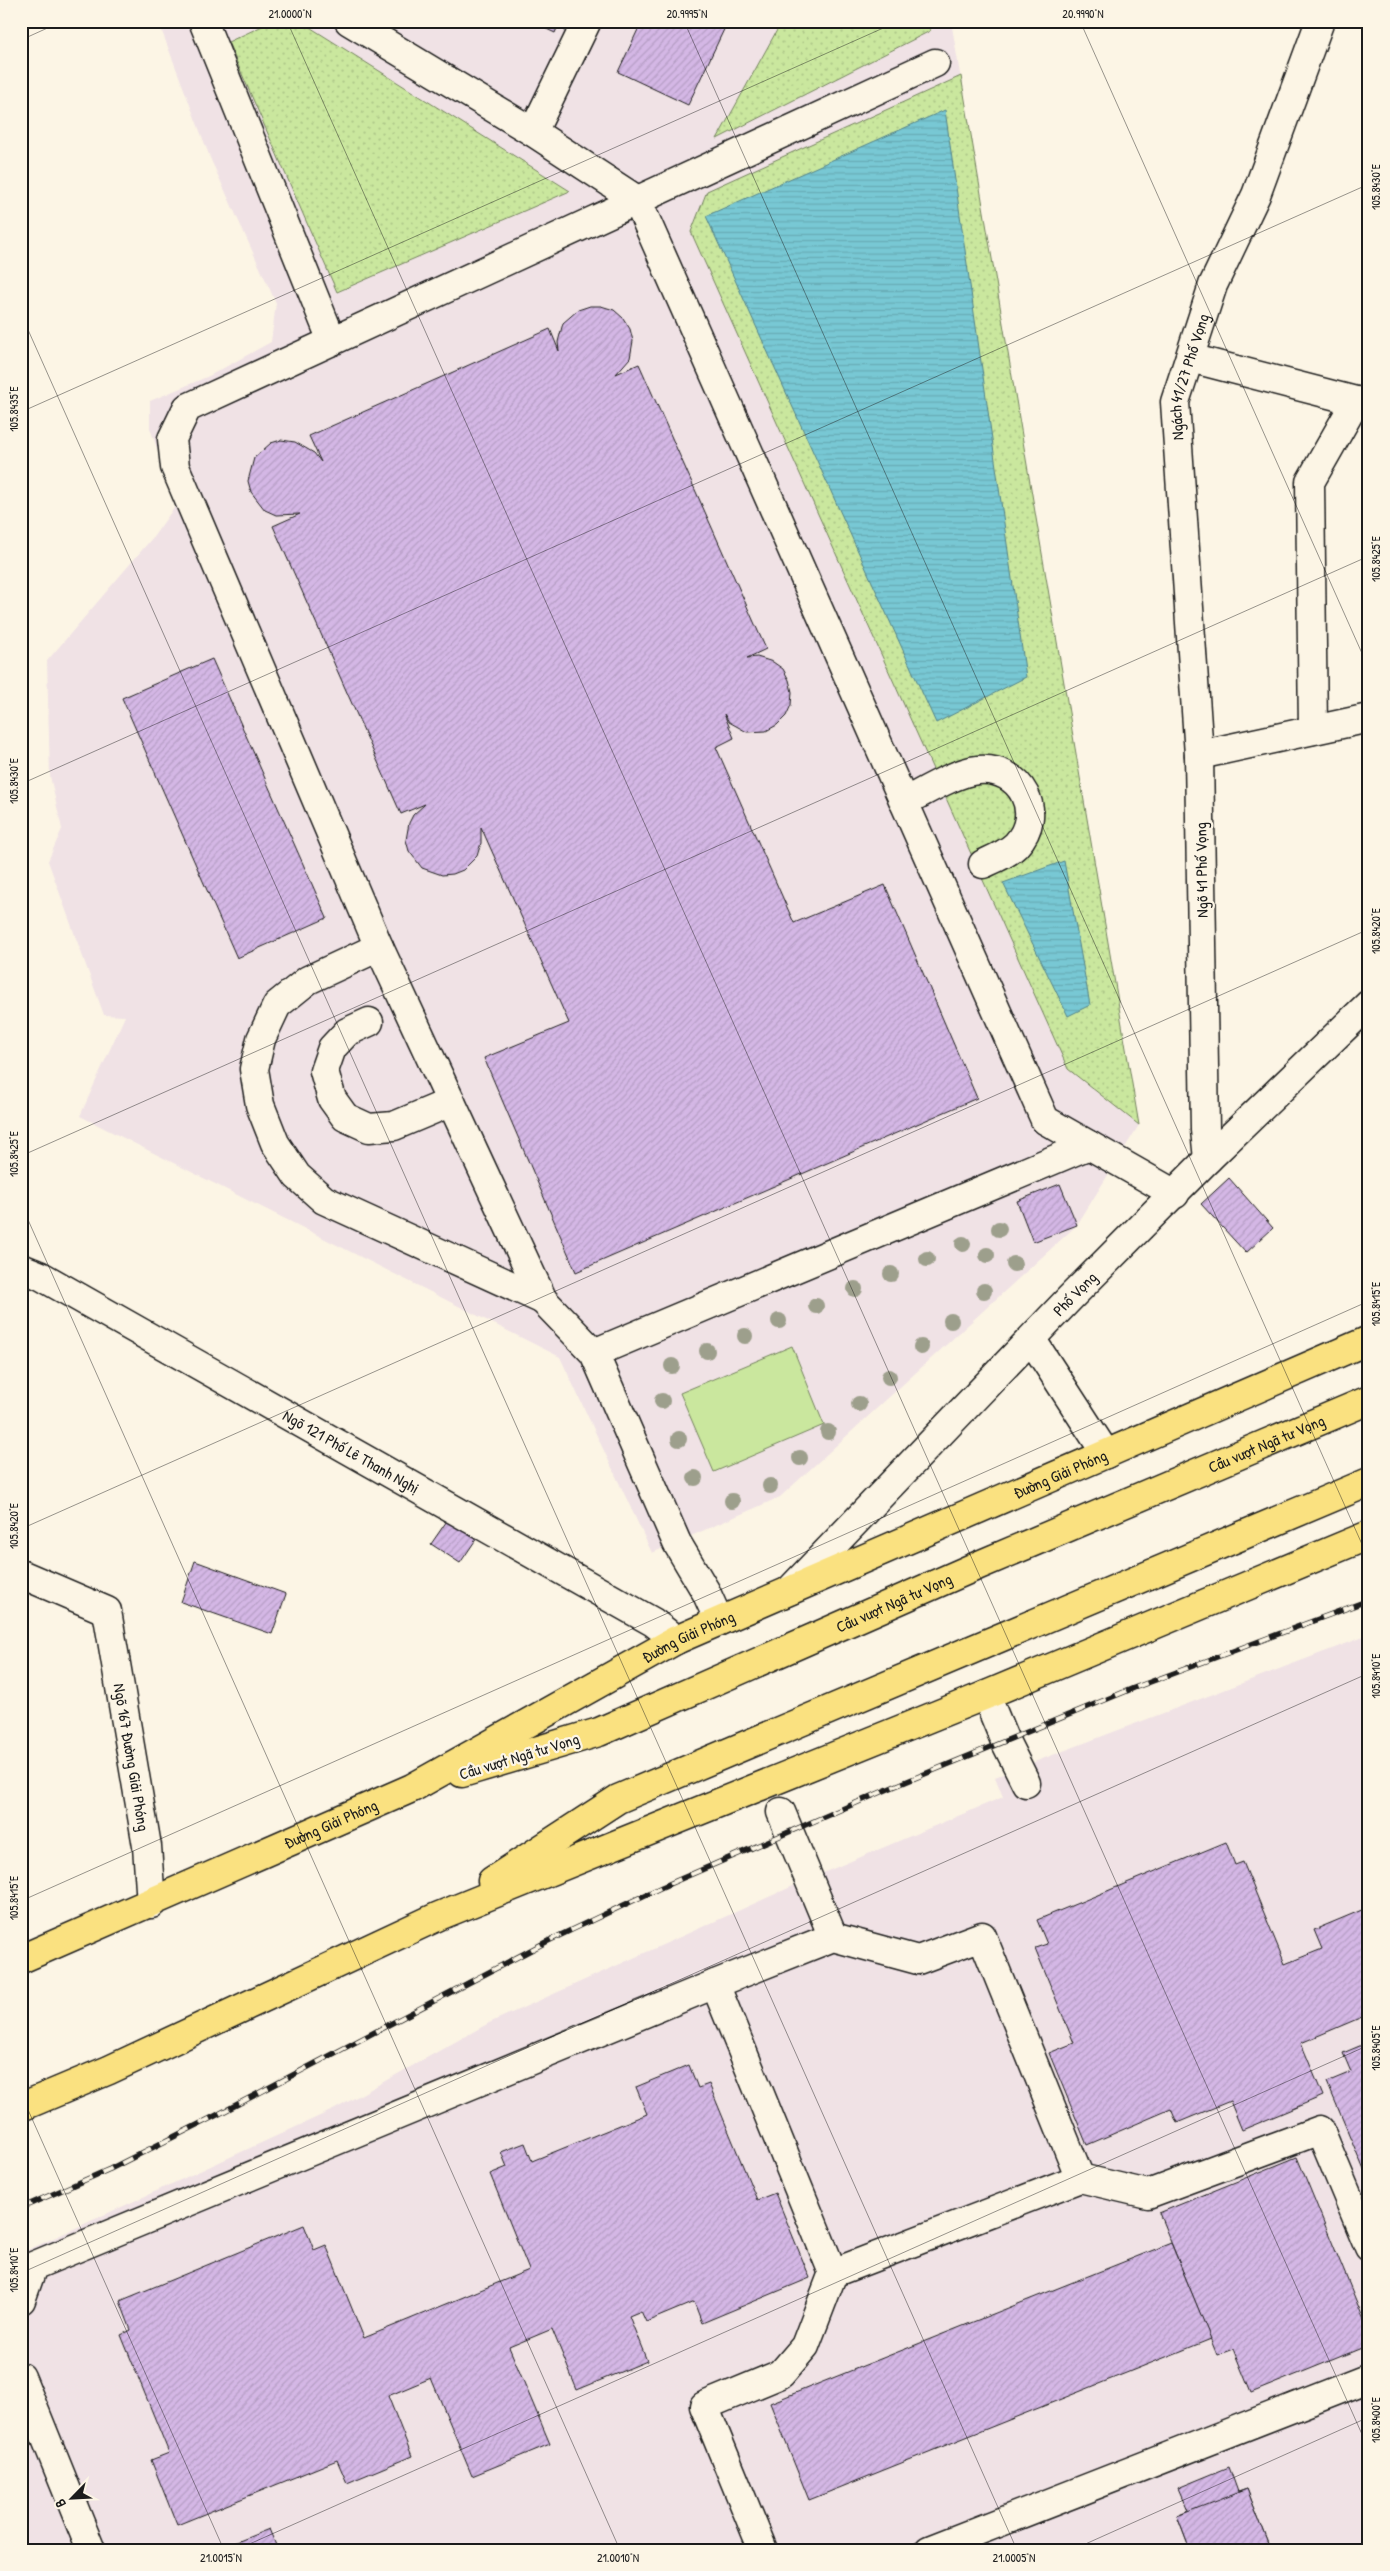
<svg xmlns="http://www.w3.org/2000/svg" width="1390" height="2571" font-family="'Patrick Hand',sans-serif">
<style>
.built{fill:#f0e2e5}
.grass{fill:#cae79e;stroke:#73825d}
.park{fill:url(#park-dots);stroke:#73825d}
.water{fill:url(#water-rules);stroke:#53838a}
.building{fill:url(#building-hatch);stroke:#1c1c1c}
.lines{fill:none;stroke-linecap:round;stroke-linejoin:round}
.minor-casing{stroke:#1c1c1c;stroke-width:31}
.major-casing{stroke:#1c1c1c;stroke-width:31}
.minor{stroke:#fcf5e5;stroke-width:28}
.major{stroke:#fae180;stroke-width:28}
.rail-casing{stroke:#1c1c1c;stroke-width:5.5}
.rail{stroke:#fcf5e5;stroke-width:4;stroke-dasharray:11;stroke-linecap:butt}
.tree{fill:#9d9f8c}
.ticks{fill:none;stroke:#1c1c1c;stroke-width:1;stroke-opacity:0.45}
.labels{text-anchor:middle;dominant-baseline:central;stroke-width:4.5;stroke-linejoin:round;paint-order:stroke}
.street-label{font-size:16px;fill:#1c1c1c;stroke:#fcf5e5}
.neatline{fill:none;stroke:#1c1c1c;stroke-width:2}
.ticks-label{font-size:12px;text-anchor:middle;fill:#1c1c1c}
</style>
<defs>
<pattern id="park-dots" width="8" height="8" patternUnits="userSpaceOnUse" patternTransform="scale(1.25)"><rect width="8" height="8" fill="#cae79e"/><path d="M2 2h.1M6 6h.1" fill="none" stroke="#adc688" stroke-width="1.8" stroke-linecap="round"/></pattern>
<pattern id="water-rules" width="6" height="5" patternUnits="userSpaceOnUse" patternTransform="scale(1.25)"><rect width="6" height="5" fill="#78c8d4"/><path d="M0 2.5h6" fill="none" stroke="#67abb5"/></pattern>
<pattern id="building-hatch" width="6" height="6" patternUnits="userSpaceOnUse" patternTransform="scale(1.25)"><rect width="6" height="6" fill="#d4b7e5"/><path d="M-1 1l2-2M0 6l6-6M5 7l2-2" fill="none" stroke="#b59dc4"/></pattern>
</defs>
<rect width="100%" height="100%" fill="#fcf5e5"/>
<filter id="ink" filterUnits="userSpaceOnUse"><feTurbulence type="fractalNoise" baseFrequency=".02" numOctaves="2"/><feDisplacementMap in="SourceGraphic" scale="10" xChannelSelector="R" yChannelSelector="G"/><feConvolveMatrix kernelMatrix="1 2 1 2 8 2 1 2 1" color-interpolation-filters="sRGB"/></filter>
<g filter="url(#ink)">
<g class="built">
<path d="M158 21H951L1139 1125 1077 1225 780 1497 652 1553 560 1357 80 1116 125 1016 104 1015 48 861 62 829 50 776 47 661 154 536 176 505 150 428V401L209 376 271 342 276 303 211 160Z"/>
<path d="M1369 1635V2550H21V2253L335 2109 489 2023 811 1878 1003 1797 995 1777Z"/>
</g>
<path class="grass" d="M792 1346 824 1425 714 1472 680 1393Z"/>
<g class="park">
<path d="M273 21H300L570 191 337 292 228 42Z"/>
<path d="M782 21H929L930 31 717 139Z"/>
<path d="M961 76 1139 1125 1068 1069 691 232 707 191Z"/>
</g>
<g class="water">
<path d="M945 110 1026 677 936 723 706 216Z"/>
<path d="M1064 861 1090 1005 1068 1016 1003 883Z"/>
</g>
<g class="building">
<path d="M530 21H560L555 33Z"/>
<path d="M642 21H728L688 105 618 72Z"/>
<path d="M590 306H601L614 310 623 318 630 329 633 341 630 358 616 374 639 364 766 649 747 658 757 657 773 662 783 669 789 680 792 692 791 705 786 716 777 725 766 731 747 732 729 722 724 714 734 738 716 747 794 923 885 885 977 1098 576 1272 484 1058 569 1023 481 827V843L477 856 463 870 453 874 442 875 422 868 409 851 406 840 409 823 413 815 425 804 401 814 273 526 300 514 276 515 265 510 251 492 248 481 254 458 271 443 281 440 295 442 314 453 321 462 309 436 550 329 559 351 558 342 563 323 578 310Z"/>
<path d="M212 659 327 918 237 958 122 698Z"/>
<path d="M1229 1178 1273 1228 1246 1253 1201 1204Z"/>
<path d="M1060 1184 1077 1225 1033 1242 1017 1201Z"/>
<path d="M451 1515 479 1535 460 1563 431 1544Z"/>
<path d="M195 1561 286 1594 272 1634 181 1602Z"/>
<path d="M1226 1842 1235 1865 1243 1862 1285 1964 1322 1949 1314 1930 1369 1907V2014L1301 2043 1323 2096 1242 2130 1230 2101 1177 2123 1171 2109 1087 2145 1049 2053 1074 2043 1035 1948 1047 1944 1037 1920Z"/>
<path d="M1369 2042V2182L1327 2082 1351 2072 1343 2053Z"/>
<path d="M689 2065 698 2088 709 2084 757 2200 775 2193 810 2278 702 2323 694 2302 646 2322 641 2311 629 2316 647 2361 577 2390 552 2329 509 2347 550 2444 472 2476 431 2378 388 2396 412 2456 347 2483 337 2460 177 2525 151 2460 169 2453 121 2335 131 2330 120 2301 304 2225 314 2250 326 2245 364 2338 529 2270 490 2174 507 2167 501 2152 525 2143 532 2161 647 2114 636 2087Z"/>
<path d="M1297 2157 1369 2332V2345L1251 2393 1233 2349 1217 2355 1159 2213Z"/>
<path d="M1171 2243 1211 2339 809 2500 770 2403Z"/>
<path d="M1229 2467 1238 2492 1247 2489 1271 2550H1190L1177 2516 1188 2511 1178 2488Z"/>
<path d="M1247 2489 1271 2550H1190L1177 2516Z"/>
<path d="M269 2529 278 2550H217Z"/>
</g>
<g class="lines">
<defs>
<g id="minor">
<path d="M203 21 332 341"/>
<path d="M349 21 533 132 637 200 1045 1120 1175 1194"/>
<path d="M533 132 587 21"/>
<path d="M1190 358 1356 401 1369 402"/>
<path d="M1313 730 1310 482 1356 401"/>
<path d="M1199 755 1369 718"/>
<path d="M904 802C924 792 956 772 978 770 1021 766 1046 813 1016 845 1007 854 994 859 983 864"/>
<path d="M379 947 308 980 277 1005 261 1039 254 1069 260 1105 275 1143 297 1176 324 1200 543 1300"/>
<path d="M369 1022 347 1032 332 1048 324 1071 332 1099 345 1117 369 1128 394 1126 451 1102"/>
<path id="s1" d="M1208 1159 1205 1130 1199 755 1175 402 1213 285 1256 195 1320 21"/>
<path id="s2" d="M21 1268 41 1276 653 1622 676 1640"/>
<path d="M1032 1340 1106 1454"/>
<path d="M594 1353 1089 1145"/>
<path id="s3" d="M21 1574 107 1611 147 1846 151 1904"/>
<path id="s4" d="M790 1590 1070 1298 1208 1159 1369 1004"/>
<path d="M719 1621 706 1592 677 1543 594 1353 543 1300 379 947 175 467 172 439 187 408 935 63"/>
<path d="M986 1695 1005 1741 1026 1783"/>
<path d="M781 1812 833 1937"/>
<path d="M715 1984 833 2273 1080 2178 1148 2194 1320 2130 1369 2247"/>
<path d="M21 2300 33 2266 715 1984 833 1937 918 1960 982 1936 1080 2178"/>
<path d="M21 2377 91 2550"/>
<path d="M763 2550 704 2406 781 2374 805 2346 833 2273"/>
<path d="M929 2550 1369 2378"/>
</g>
<g id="major">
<path id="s5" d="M462 1773 599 1732 979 1565 1369 1400"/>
<path d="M492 1881 618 1799 1369 1482"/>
<path id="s6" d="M21 1959 412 1788 676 1640 1369 1340"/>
<path d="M21 2107 109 2070 439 1916 986 1695 1369 1535"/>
</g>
</defs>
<use href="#minor" class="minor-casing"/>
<use href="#major" class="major-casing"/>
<use href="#minor" class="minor"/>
<use href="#major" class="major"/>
<defs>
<path id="rail" d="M21 2208 110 2169 217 2115 546 1942 662 1887 893 1787 1134 1688 1369 1600"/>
</defs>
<use href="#rail" class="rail-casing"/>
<use href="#rail" class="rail"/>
</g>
<g class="tree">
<circle cx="999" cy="1229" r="8"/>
<circle cx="963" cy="1244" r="8"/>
<circle cx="987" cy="1255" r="8"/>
<circle cx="927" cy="1259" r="8"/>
<circle cx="1014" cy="1264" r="8"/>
<circle cx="891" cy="1274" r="8"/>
<circle cx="855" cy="1289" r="8"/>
<circle cx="984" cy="1291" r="8"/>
<circle cx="816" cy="1306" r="8"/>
<circle cx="779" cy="1321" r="8"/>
<circle cx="951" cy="1321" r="8"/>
<circle cx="745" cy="1336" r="8"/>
<circle cx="921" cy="1347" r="8"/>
<circle cx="707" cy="1351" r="8"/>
<circle cx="672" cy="1366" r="8"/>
<circle cx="889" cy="1377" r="8"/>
<circle cx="662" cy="1401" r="8"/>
<circle cx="859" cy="1404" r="8"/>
<circle cx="828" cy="1432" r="8"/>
<circle cx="679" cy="1439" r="8"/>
<circle cx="800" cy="1458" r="8"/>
<circle cx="695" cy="1478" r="8"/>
<circle cx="770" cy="1486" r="8"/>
<circle cx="732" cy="1501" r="8"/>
</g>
</g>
<path class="ticks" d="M287 21 1369 2450M684 21 1369 1560M1080 21 1369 669M21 40 63 21M21 314 1017 2550M21 412 899 21M21 784 1369 184M21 1156 1369 556M21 1204 620 2550M21 1529 1369 929M21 1901 1369 1301M21 2094 224 2550M21 2273 1369 1673M236 2550 1369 2045M1072 2550 1369 2417"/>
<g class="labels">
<g class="street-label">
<text stroke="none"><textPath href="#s1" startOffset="785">Ngách 41/27 Phố Vọng</textPath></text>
<text transform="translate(1201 870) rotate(-91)">Ngõ 41 Phố Vọng</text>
<text stroke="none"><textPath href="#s4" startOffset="411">Phố Vọng</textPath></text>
<text stroke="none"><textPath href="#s5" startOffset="870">Cầu vượt Ngã tư Vọng</textPath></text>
<text stroke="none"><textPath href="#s2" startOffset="378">Ngõ 121 Phố Lê Thanh Nghị</textPath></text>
<text stroke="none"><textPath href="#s6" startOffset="1148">Đường Giải Phóng</textPath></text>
<text stroke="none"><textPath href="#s5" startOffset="465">Cầu vượt Ngã tư Vọng</textPath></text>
<text stroke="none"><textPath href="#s6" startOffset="742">Đường Giải Phóng</textPath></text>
<text transform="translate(519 1756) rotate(-17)">Cầu vượt Ngã tư Vọng</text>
<text stroke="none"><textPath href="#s3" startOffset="242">Ngõ 167 Đường Giải Phóng</textPath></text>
<text stroke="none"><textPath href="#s6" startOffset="338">Đường Giải Phóng</textPath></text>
</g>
</g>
<rect width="1390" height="2571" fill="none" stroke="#fcf5e5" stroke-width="55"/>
<g transform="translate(72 2498) rotate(246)" stroke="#fcf5e5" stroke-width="4" paint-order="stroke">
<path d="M0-4L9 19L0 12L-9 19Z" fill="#1c1c1c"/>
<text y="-8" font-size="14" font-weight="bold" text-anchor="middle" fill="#1c1c1c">B</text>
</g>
<rect x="28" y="28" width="1334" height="2516" class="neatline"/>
<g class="ticks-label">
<text x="290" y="18">21.0000°N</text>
<text x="687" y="18">20.9995°N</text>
<text x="1083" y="18">20.9990°N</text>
<text transform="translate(1376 187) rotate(-90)" y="4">105.8430°E</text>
<text transform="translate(14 409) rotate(-90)" y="4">105.8435°E</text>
<text transform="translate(1376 559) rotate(-90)" y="4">105.8425°E</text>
<text transform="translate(14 781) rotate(-90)" y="4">105.8430°E</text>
<text transform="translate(1376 931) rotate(-90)" y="4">105.8420°E</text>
<text transform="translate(14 1154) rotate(-90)" y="4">105.8425°E</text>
<text transform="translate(1376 1304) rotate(-90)" y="4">105.8415°E</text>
<text transform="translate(14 1526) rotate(-90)" y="4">105.8420°E</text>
<text transform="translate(1376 1676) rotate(-90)" y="4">105.8410°E</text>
<text transform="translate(14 1898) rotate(-90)" y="4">105.8415°E</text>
<text transform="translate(1376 2048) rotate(-90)" y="4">105.8405°E</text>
<text transform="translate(14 2270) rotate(-90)" y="4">105.8410°E</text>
<text transform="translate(1376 2420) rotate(-90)" y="4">105.8400°E</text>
<text x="221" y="2562">21.0015°N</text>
<text x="618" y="2562">21.0010°N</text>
<text x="1014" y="2562">21.0005°N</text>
</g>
</svg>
